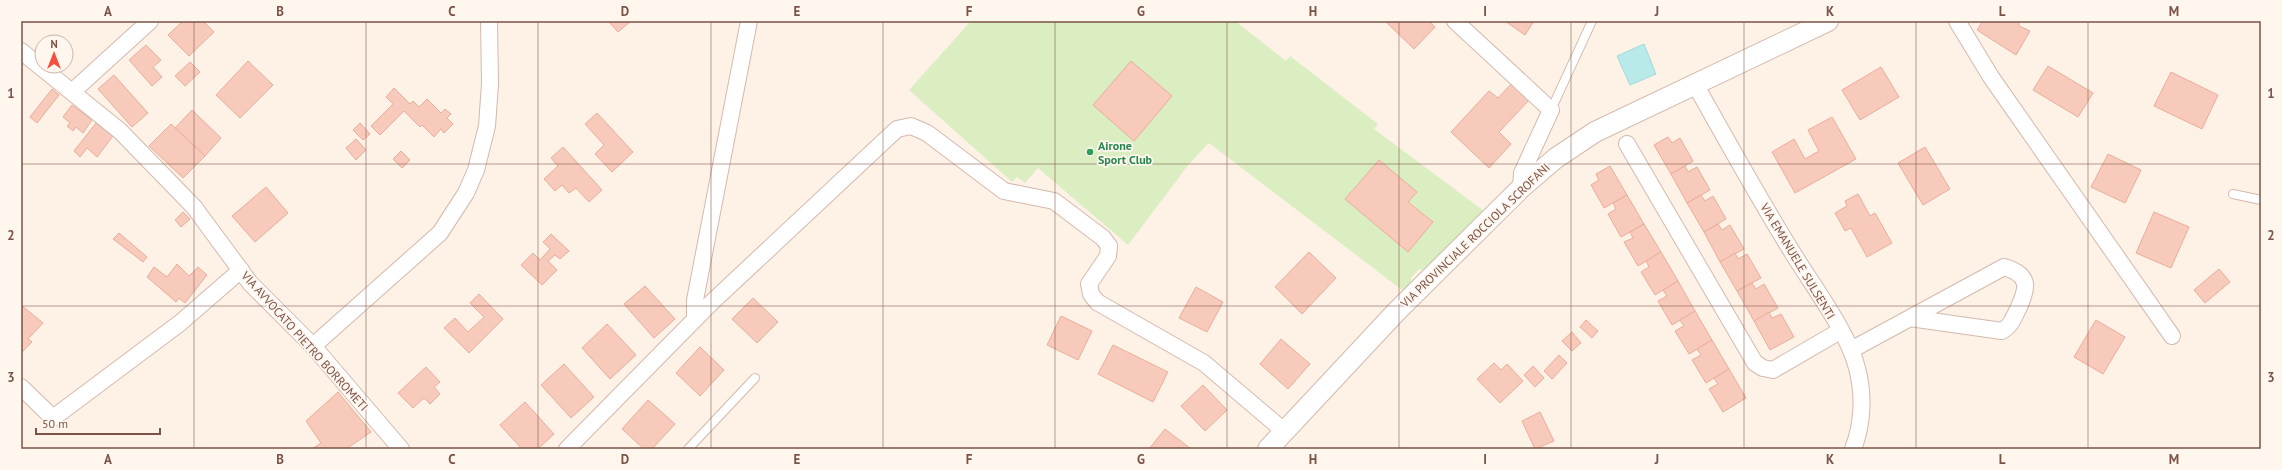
<svg xmlns="http://www.w3.org/2000/svg" width="2282" height="470" font-family="'PT Sans',sans-serif">
<style>
.green{fill:#daeec2}
.water{fill:#b8eaea;stroke:#9ddcdd}
.building{fill:#f7cabb;stroke:#ebad99}
.lines{fill:none;stroke-linecap:round;stroke-linejoin:round}
.service-casing{stroke:#d4b9ad;stroke-width:10}
.minor-casing{stroke:#d4b9ad;stroke-width:18}
.tertiary-casing{stroke:#d4b9ad;stroke-width:22}
.service{stroke:#fff;stroke-width:8}
.minor{stroke:#fff;stroke-width:16}
.tertiary{stroke:#fff;stroke-width:20}
.grid{fill:none;stroke:#7b5247;stroke-width:1;stroke-opacity:0.55}
.leisure-dot{fill:#2e9e5b;stroke:#fff6ee;stroke-width:1.5}
.labels{text-anchor:middle;dominant-baseline:central;stroke-width:3.5;stroke-linejoin:round;paint-order:stroke}
.leisure-label{font-size:12px;font-weight:bold;fill:#27864d;stroke:#fff6ee;text-anchor:start}
.street-label{font-size:12px;fill:#7b5247;stroke:#fff6ee}
.neatline{fill:none;stroke:#7b5247;stroke-width:1.5}
.grid-label{font-size:13px;text-anchor:middle;font-weight:bold;fill:#7b5247}
</style>
<rect width="100%" height="100%" fill="#fef1e6"/>
<path class="green" d="M971 21H1235L1286 61 1290 56 1378 124 1374 129 1488 214 1428 271 1419 269 1411 278V287L1406 293 1209 143 1189 164 1128 245 1038 168 1025 183 1017 177 1012 182 909 90Z"/>
<path class="water" d="M1644 44 1656 74 1630 85 1617 56Z"/>
<g class="building">
<path d="M183 21H203L214 32 189 56 168 35Z"/>
<path d="M608 21H631L618 32Z"/>
<path d="M1385 21H1429L1435 27 1414 49Z"/>
<path d="M1505 21H1534L1525 35Z"/>
<path d="M1983 21H2019V26L2030 31 2016 55 1977 30Z"/>
<path d="M146 45 161 60 153 67 162 77 152 86 129 60Z"/>
<path d="M248 61 273 85 240 118 216 95Z"/>
<path d="M1131 61 1172 96 1134 141 1093 105Z"/>
<path d="M190 62 200 72 185 86 175 76Z"/>
<path d="M2048 66 2093 93 2078 117 2033 90Z"/>
<path d="M1881 67 1899 97 1860 120 1842 90Z"/>
<path d="M2171 72 2218 95 2202 129 2154 106Z"/>
<path d="M114 75 148 113 132 127 98 89Z"/>
<path d="M1513 82 1530 99 1499 132 1511 144 1489 168 1451 132 1489 91 1498 98Z"/>
<path d="M394 88 410 104 413 101 419 107 427 99 441 113 445 109 451 114 447 118 453 124 444 133 441 129 434 137 422 125 420 127 404 111 380 135 371 126 393 104 386 97Z"/>
<path d="M52 89 59 95 37 123 30 117Z"/>
<path d="M72 105 92 120 83 133 76 127 73 131 67 126 70 123 63 117Z"/>
<path d="M192 110 221 138 205 156 175 128Z"/>
<path d="M597 113 633 152 612 172 595 154 604 145 585 124Z"/>
<path d="M1832 117 1856 159 1795 193 1772 152 1794 139 1805 159 1819 151 1808 130Z"/>
<path d="M96 123 113 136 97 157 87 148 80 157 74 151Z"/>
<path d="M360 123 370 134 363 140 353 130Z"/>
<path d="M171 124 205 156 183 178 149 146Z"/>
<path d="M1668 137 1672 143 1680 138 1693 161 1671 174 1654 145Z"/>
<path d="M356 139 366 150 356 160 346 148Z"/>
<path d="M563 147 602 190 589 202 576 188 569 193 562 185 555 191 544 179 558 166 551 158Z"/>
<path d="M1925 147 1950 189 1923 205 1898 163Z"/>
<path d="M401 151 410 160 402 168 393 159Z"/>
<path d="M2108 154 2141 170 2125 203 2091 187Z"/>
<path d="M1379 160 1417 192 1408 202 1433 222 1408 252 1345 199Z"/>
<path d="M1610 166 1627 195 1604 208 1591 185 1599 180 1596 174Z"/>
<path d="M1685 166 1688 172 1697 167 1710 190 1687 203 1671 174Z"/>
<path d="M266 187 288 213 255 242 232 216Z"/>
<path d="M1858 194 1870 216 1875 213 1892 243 1867 257 1851 228 1845 231 1835 213 1847 206 1845 201Z"/>
<path d="M1627 195 1644 224 1621 237 1608 214 1616 209 1613 203Z"/>
<path d="M1701 195 1705 201 1713 196 1726 219 1704 232 1687 203Z"/>
<path d="M183 212 190 219 181 227 175 220Z"/>
<path d="M2154 212 2189 227 2171 268 2136 253Z"/>
<path d="M1644 224 1661 252 1638 266 1624 242 1633 238 1630 232Z"/>
<path d="M1718 224 1722 230 1730 225 1744 249 1720 262 1704 232Z"/>
<path d="M119 233 147 257 143 262 113 239Z"/>
<path d="M551 234 569 251 560 259 555 255 548 261 557 270 542 285 521 265 533 253 540 260 550 249 543 242Z"/>
<path d="M1309 252 1336 278 1302 314 1275 287Z"/>
<path d="M1661 252 1678 281 1655 295 1641 272 1649 267 1646 261Z"/>
<path d="M1735 253 1738 259 1747 254 1761 278 1737 291 1720 262Z"/>
<path d="M177 264 189 276 198 267 207 275 185 303 179 298 176 302 147 277 154 267 167 277Z"/>
<path d="M2219 269 2230 282 2205 303 2194 290Z"/>
<path d="M1678 281 1695 311 1672 325 1658 301 1667 296 1663 290Z"/>
<path d="M1752 283 1756 289 1764 284 1778 308 1754 321 1737 291Z"/>
<path d="M645 286 675 319 654 338 624 304Z"/>
<path d="M1196 287 1223 302 1207 332 1179 318Z"/>
<path d="M479 294 503 319 469 353 444 328 455 318 468 332 484 317 470 303Z"/>
<path d="M753 298 778 322 757 343 732 319Z"/>
<path d="M21 305 43 323 28 339 32 342 21 353Z"/>
<path d="M1695 311 1712 340 1689 354 1675 331 1684 326 1680 320Z"/>
<path d="M1769 312 1772 318 1781 314 1794 337 1770 350 1754 321Z"/>
<path d="M1061 316 1092 331 1078 360 1047 345Z"/>
<path d="M1586 320 1598 331 1592 338 1580 327Z"/>
<path d="M2096 320 2125 337 2103 374 2074 357Z"/>
<path d="M607 324 636 355 610 379 582 348Z"/>
<path d="M1572 332 1581 343 1572 351 1562 341Z"/>
<path d="M1281 339 1310 364 1288 389 1260 364Z"/>
<path d="M1712 340 1729 369 1706 383 1692 360 1701 355 1697 349Z"/>
<path d="M1113 345 1168 372 1153 402 1098 374Z"/>
<path d="M700 347 724 370 700 396 676 373Z"/>
<path d="M1559 355 1567 363 1552 379 1544 371Z"/>
<path d="M1494 363 1501 370 1507 364 1523 381 1500 403 1477 379Z"/>
<path d="M564 364 594 397 571 418 541 385Z"/>
<path d="M1533 366 1544 378 1535 387 1524 375Z"/>
<path d="M426 367 440 382 434 387 440 394 430 404 424 398 413 408 398 393Z"/>
<path d="M1729 369 1746 398 1723 412 1709 389 1718 384 1714 378Z"/>
<path d="M1203 385 1227 410 1205 431 1181 406Z"/>
<path d="M338 392 371 432 346 449H312L321 443 306 421Z"/>
<path d="M648 400 675 424 652 449H644L622 429Z"/>
<path d="M525 402 554 434 538 449H522L500 425Z"/>
<path d="M1540 412 1554 441 1535 449 1522 421Z"/>
<path d="M1165 429 1191 449H1149Z"/>
</g>
<g class="lines">
<defs>
<g id="service">
<path d="M1551 110 1592 21"/>
<path d="M2233 194 2261 200"/>
<path d="M688 449 755 378"/>
</g>
<g id="minor">
<path d="M1455 21 1551 110 1522 173 1521 188"/>
<path d="M1957 21 1991 77 2172 336"/>
<path d="M21 51 120 131 194 207 250 283 313 346 401 449"/>
<path d="M1695 84C1727 141 1759 199 1794 255 1813 286 1849 334 1857 368 1864 394 1863 424 1853 449"/>
<path d="M73 91 150 21"/>
<path d="M1627 144 1755 363 1763 368 1773 370 1840 331"/>
<path d="M695 319V300L749 21"/>
<path d="M313 346 440 233 466 193 476 170 487 126 490 84 489 21"/>
<path d="M1851 350 2004 267C2031 275 2028 288 2018 309 2013 319 2011 326 2002 331L1910 318"/>
<path d="M21 387 53 418 180 323 241 270"/>
<path d="M567 449 711 303 897 129 911 126 927 133 1004 191 1054 201 1103 238 1109 246 1108 256 1089 284 1091 294 1097 302 1204 363 1284 431"/>
</g>
<path id="tertiary" d="M1268 449 1397 311 1521 188 1556 158 1595 132 1828 21"/>
</defs>
<use href="#service" class="service-casing"/>
<use href="#minor" class="minor-casing"/>
<use href="#tertiary" class="tertiary-casing"/>
<use href="#service" class="service"/>
<use href="#minor" class="minor"/>
<use href="#tertiary" class="tertiary"/>
</g>
<path class="grid" d="M194 21V449M366 21V449M538 21V449M711 21V449M883 21V449M1055 21V449M1227 21V449M1399 21V449M1571 21V449M1744 21V449M1916 21V449M2088 21V449M21 164H2261M21 306H2261"/>
<circle class="leisure-dot" cx="1090" cy="152" r="4"/>
<g class="labels">
<g class="leisure-label">
<text x="1098" y="145">Airone<tspan x="1098" dy="14">Sport Club</tspan></text>
</g>
<g class="street-label">
<text transform="translate(1475 235) rotate(-44)">VIA PROVINCIALE ROCCIOLA SCROFANI</text>
<text transform="translate(1798 261) rotate(59)">VIA EMANUELE SULSENTI</text>
<text transform="translate(305 341) rotate(48)">VIA AVVOCATO PIETRO BORROMETI</text>
</g>
</g>
<rect width="2282" height="470" fill="none" stroke="#fff6ee" stroke-width="44"/>
<g transform="translate(54 54)"><circle r="19" fill="#fff6ee" stroke="#cab4ab"/>
<path d="M0-3L7 15L0 10L-7 15Z" fill="#f44e3f"/>
<text y="-6" font-size="11" font-weight="bold" text-anchor="middle" fill="#7b5247">N</text>
</g>
<path d="M36 428v6h124v-6" fill="none" stroke="#7b5247" stroke-width="2"/>
<text x="42" y="428" font-size="12" fill="#7b5247" stroke="#fff6ee" stroke-width="3" paint-order="stroke">50 m</text>
<rect x="22" y="22" width="2238" height="426" class="neatline"/>
<g class="grid-label">
<text x="108" y="16">A</text>
<text x="280" y="16">B</text>
<text x="452" y="16">C</text>
<text x="625" y="16">D</text>
<text x="797" y="16">E</text>
<text x="969" y="16">F</text>
<text x="1141" y="16">G</text>
<text x="1313" y="16">H</text>
<text x="1485" y="16">I</text>
<text x="1657" y="16">J</text>
<text x="1830" y="16">K</text>
<text x="2002" y="16">L</text>
<text x="2174" y="16">M</text>
<text x="11" y="98">1</text>
<text x="2271" y="98">1</text>
<text x="11" y="240">2</text>
<text x="2271" y="240">2</text>
<text x="11" y="382">3</text>
<text x="2271" y="382">3</text>
<text x="108" y="464">A</text>
<text x="280" y="464">B</text>
<text x="452" y="464">C</text>
<text x="625" y="464">D</text>
<text x="797" y="464">E</text>
<text x="969" y="464">F</text>
<text x="1141" y="464">G</text>
<text x="1313" y="464">H</text>
<text x="1485" y="464">I</text>
<text x="1657" y="464">J</text>
<text x="1830" y="464">K</text>
<text x="2002" y="464">L</text>
<text x="2174" y="464">M</text>
</g>
</svg>
